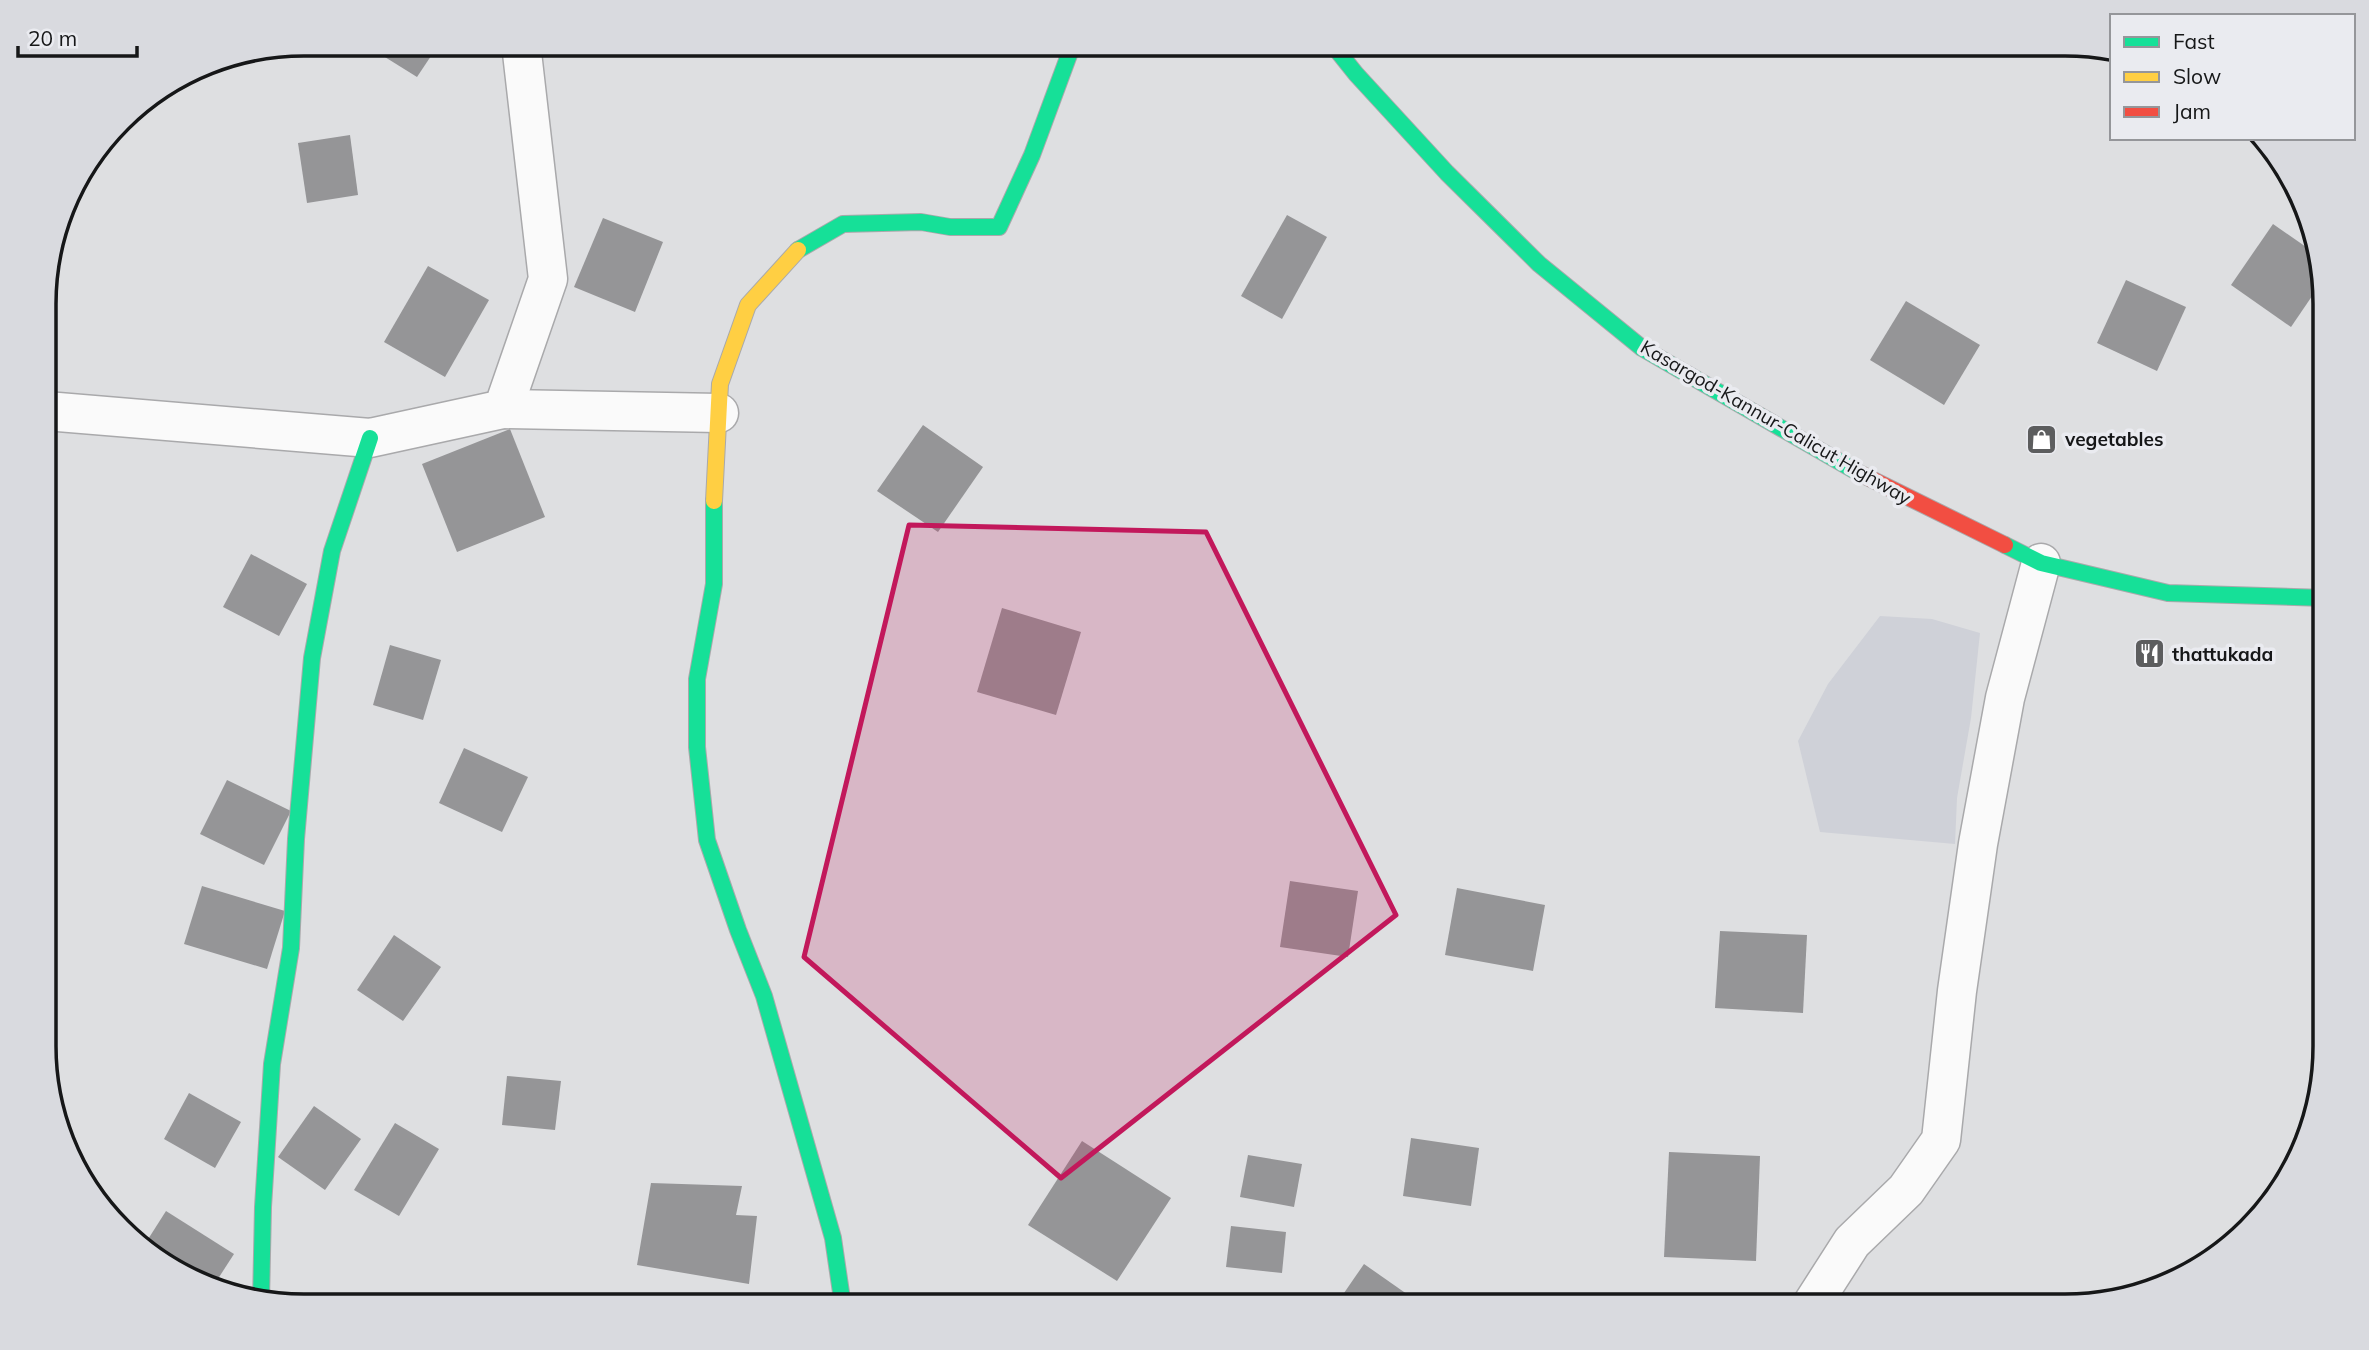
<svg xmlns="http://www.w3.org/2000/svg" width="2369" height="1350" font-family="Mulish,sans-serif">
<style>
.built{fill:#cfd1d8}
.building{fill:#959597}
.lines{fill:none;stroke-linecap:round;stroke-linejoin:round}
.street-casing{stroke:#a9a9ab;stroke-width:41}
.fast-casing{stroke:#a9a9ab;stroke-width:18}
.slow-casing{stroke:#a9a9ab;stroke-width:18}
.jam-casing{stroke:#a9a9ab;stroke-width:18}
.street{stroke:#fafafa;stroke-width:38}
.fast{stroke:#16e098;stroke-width:16}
.slow{stroke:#ffcf43;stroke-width:16}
.jam{stroke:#f24e42;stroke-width:16}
.marked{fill:#c2185b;fill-opacity:0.2;stroke:#c2185b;stroke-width:5;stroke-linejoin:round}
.labels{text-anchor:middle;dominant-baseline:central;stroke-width:7;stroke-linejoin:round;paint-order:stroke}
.street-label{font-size:19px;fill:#161718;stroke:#eaebf0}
.poi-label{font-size:19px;font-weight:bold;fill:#161718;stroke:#eaebf0;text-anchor:start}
.rim{fill:none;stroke:#161718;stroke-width:3.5}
</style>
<rect width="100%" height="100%" fill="#dedfe1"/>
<path class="built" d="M1880 616 1932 619 1980 633 1971 718 1957 798 1955 844 1820 832 1798 741 1828 684Z"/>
<g class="building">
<path d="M364 44H439L417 77Z"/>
<path d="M350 135 358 195 307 203 298 143Z"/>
<path d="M1287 215 1327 237 1282 319 1241 296Z"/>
<path d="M603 218 663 242 635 312 574 287Z"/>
<path d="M2273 224 2319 256 2323 280 2291 327 2231 285Z"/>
<path d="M428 266 489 300 445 377 384 342Z"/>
<path d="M2126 280 2186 307 2157 371 2097 343Z"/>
<path d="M1906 301 1980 345 1944 405 1870 360Z"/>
<path d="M923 425 983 467 938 532 877 491Z"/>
<path d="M510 429 545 517 457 552 422 464Z"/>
<path d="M251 554 307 584 279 636 223 607Z"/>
<path d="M1002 608 1081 632 1056 715 977 692Z"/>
<path d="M390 645 441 660 423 720 373 705Z"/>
<path d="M464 748 528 777 502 832 439 803Z"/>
<path d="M227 780 291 811 264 865 200 834Z"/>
<path d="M1290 881 1358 891 1348 957 1280 947Z"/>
<path d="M202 886 285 911 267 969 184 944Z"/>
<path d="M1457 888 1545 905 1533 971 1445 955Z"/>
<path d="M1720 931 1807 935 1803 1013 1715 1008Z"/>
<path d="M394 935 441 967 403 1021 357 990Z"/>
<path d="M507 1076 561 1081 555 1130 502 1125Z"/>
<path d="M189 1093 241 1122 215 1168 164 1139Z"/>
<path d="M314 1106 361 1139 325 1190 278 1157Z"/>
<path d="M395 1123 439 1149 399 1216 354 1190Z"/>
<path d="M1411 1138 1479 1148 1471 1206 1403 1196Z"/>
<path d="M1082 1141 1171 1198 1117 1281 1028 1225Z"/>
<path d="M1669 1152 1760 1156 1756 1261 1664 1257Z"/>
<path d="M1248 1155 1302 1164 1294 1207 1240 1197Z"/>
<path d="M2290 1158 2296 1159 2291 1176 2285 1182Z"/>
<path d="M651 1183 742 1186 736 1215 757 1216 749 1284 637 1265Z"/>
<path d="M166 1211 234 1254 212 1288 174 1272 145 1244Z"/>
<path d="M1231 1226 1286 1232 1282 1273 1226 1267Z"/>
<path d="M1364 1264 1414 1299 1409 1306H1335Z"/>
<path d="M1671 1302 1711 1304V1306H1671Z"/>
</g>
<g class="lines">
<defs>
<g id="street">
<path d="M503 409 719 413"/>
<path d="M46 411 370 438 503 409 548 279 521 44"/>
<path d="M1811 1306 1852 1242 1906 1190 1941 1140 1957 991 1978 844 2005 698 2041 563"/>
</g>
<g id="fast">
<path d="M1332 44 1356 74 1447 173 1539 264 1642 348 1859 473"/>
<path d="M798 250 843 224 921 222 950 227H999L1032 155 1073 44"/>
<path d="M714 501V584L697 679V747L707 840 738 930 764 996 833 1238 843 1306"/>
<path d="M2005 545 2041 563 2168 593 2325 598"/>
<path d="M261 1301 263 1207 272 1064 291 948 296 839 312 658 332 551 370 438"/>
</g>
<path id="slow" d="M714 501 720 384 748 305 798 250"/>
<path id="jam" d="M1859 473 2005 545"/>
</defs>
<use href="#street" class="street-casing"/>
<use href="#fast" class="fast-casing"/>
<use href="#slow" class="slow-casing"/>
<use href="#jam" class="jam-casing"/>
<use href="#street" class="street"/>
<use href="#fast" class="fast"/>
<use href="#slow" class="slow"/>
<use href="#jam" class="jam"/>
</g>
<path class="marked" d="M909 525 1206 532 1396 915 1061 1178 804 957Z"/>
<defs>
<symbol id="shop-square" viewBox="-11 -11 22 22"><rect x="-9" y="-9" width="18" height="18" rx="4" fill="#5c5d5e" stroke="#eaebf0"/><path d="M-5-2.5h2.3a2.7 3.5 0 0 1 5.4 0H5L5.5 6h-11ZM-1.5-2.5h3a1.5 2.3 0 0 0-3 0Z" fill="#fff"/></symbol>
<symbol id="restaurant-square" viewBox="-11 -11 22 22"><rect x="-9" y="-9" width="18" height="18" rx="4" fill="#5c5d5e" stroke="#eaebf0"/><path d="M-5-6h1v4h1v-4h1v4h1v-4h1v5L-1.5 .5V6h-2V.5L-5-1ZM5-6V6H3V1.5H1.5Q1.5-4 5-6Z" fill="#fff"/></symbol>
</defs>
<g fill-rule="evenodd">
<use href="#shop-square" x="2024" y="422" width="35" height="35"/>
<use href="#restaurant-square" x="2132" y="636" width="35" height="35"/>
</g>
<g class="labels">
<g class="street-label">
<text transform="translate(1776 422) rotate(30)">Kasargod-Kannur-Calicut Highway</text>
</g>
<g class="poi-label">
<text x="2065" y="439">vegetables</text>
<text x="2172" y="654">thattukada</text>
</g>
</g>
<path d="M0 0H2369V1350H0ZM304 56H2065A248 248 0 0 1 2313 304V1046A248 248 0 0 1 2065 1294H304A248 248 0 0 1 56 1046V304A248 248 0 0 1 304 56Z" fill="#d9dadf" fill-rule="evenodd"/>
<path class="rim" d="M304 56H2065A248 248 0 0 1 2313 304V1046A248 248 0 0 1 2065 1294H304A248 248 0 0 1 56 1046V304A248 248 0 0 1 304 56Z"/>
<rect x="2110" y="14" width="245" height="126" fill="#eaebf0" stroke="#95969a" stroke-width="2"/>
<rect x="2124" y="37" width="35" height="10" fill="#16e098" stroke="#95969a" stroke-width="2"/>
<text x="2173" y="49" font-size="21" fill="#161718">Fast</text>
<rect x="2124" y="72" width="35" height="10" fill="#ffcf43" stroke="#95969a" stroke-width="2"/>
<text x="2173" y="84" font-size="21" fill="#161718">Slow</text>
<rect x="2124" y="107" width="35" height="10" fill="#f24e42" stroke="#95969a" stroke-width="2"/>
<text x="2173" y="119" font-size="21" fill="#161718">Jam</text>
<path d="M18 46v10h119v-10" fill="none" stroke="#161718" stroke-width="3.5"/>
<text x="28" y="46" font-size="21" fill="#161718" stroke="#eaebf0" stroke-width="5" paint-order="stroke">20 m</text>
</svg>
